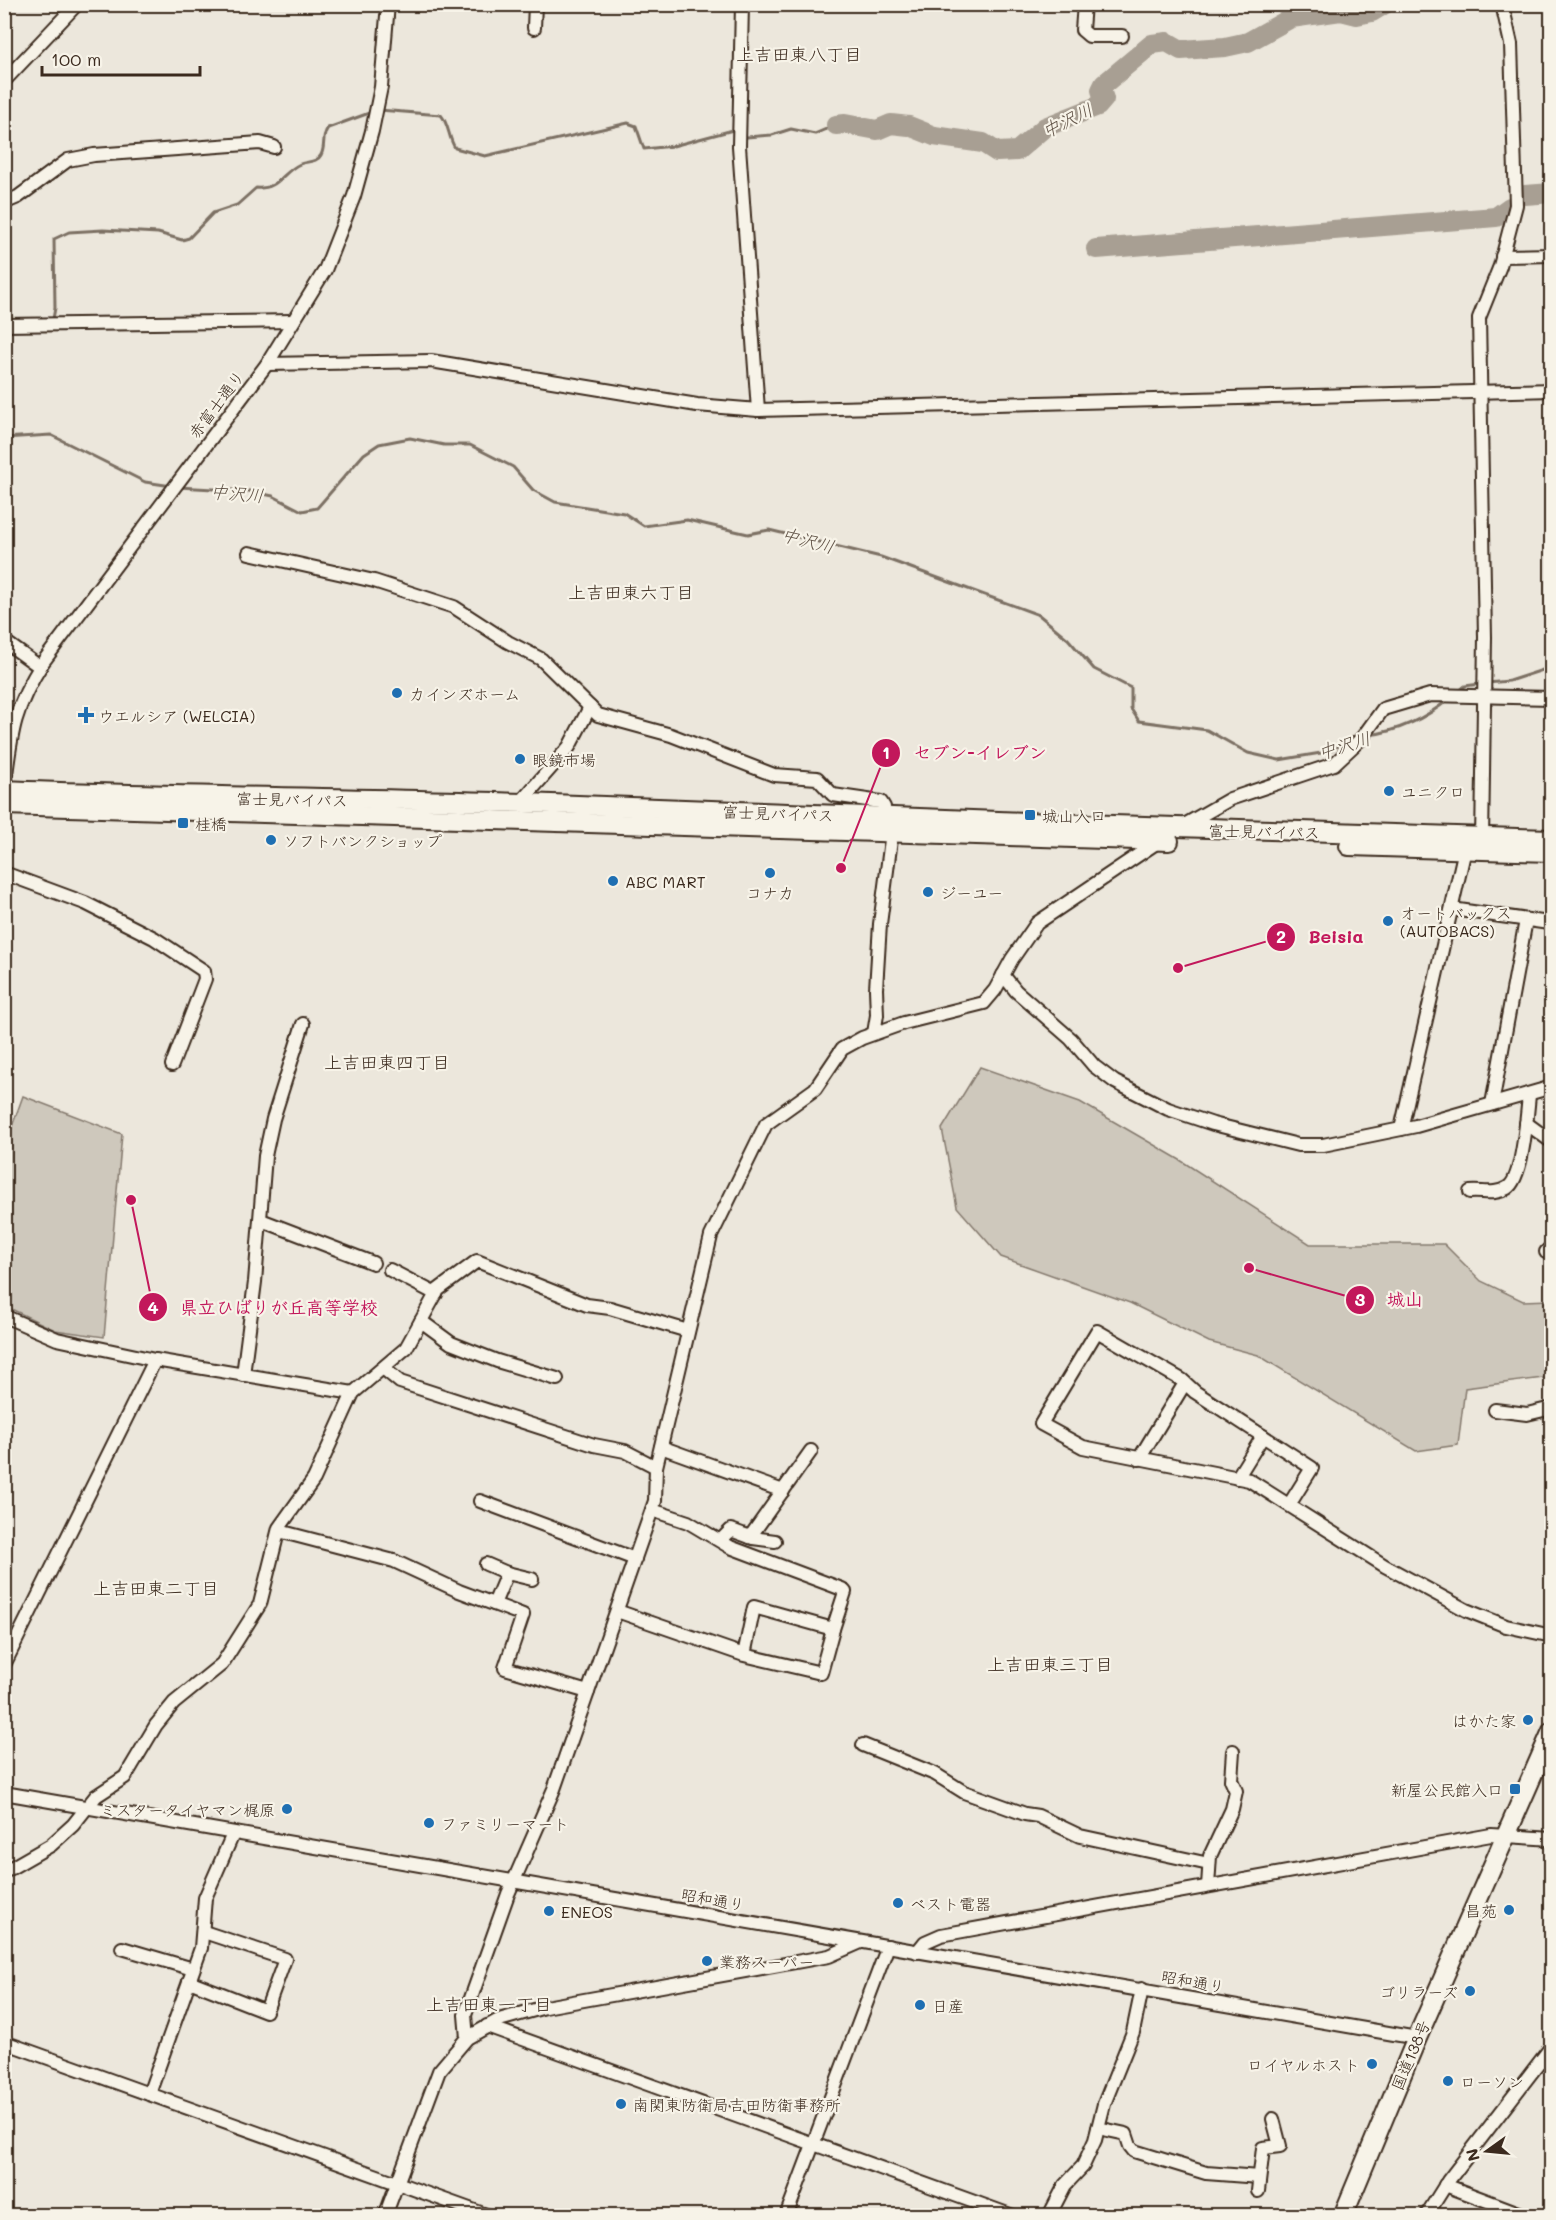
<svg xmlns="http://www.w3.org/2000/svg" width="1556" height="2220" font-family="Mali,'Klee One',sans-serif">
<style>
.green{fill:#cec8bc;stroke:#84796d;stroke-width:1.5}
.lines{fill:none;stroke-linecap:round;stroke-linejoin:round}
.stream{stroke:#7c7064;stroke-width:3}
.river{stroke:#a89f93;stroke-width:20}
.minor-casing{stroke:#3b2a1e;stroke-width:16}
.highway-casing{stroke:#3b2a1e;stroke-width:22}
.minor{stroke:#f7f3e8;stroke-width:12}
.highway{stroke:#f7f3e8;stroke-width:18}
.poi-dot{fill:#1f6fb2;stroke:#f7f3e8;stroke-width:2}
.labels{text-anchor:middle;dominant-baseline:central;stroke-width:4.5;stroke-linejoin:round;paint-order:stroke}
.street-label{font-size:16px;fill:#3b2a1e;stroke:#f7f3e8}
.poi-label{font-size:16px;fill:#3b2a1e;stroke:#f7f3e8;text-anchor:start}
.neighbourhood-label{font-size:18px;fill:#3b2a1e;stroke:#f7f3e8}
.water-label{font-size:18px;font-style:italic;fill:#615347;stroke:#f7f3e8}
.leader{fill:none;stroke:#c2185b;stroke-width:2}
.callout-dot{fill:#c2185b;stroke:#f7f3e8;stroke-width:2}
.mark-label{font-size:18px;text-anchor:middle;font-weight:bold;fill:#fff}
.callout-label{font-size:18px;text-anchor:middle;font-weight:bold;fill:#c2185b;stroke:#f7f3e8;stroke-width:4.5;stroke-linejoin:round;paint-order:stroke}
</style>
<rect width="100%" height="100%" fill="#ece7dc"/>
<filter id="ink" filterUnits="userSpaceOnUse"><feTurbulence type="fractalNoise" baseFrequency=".0167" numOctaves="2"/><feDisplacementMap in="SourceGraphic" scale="12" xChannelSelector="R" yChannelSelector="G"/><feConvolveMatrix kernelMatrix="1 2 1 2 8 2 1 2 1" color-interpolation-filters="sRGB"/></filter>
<g filter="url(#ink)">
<g class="green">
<path d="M980 1067 1080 1102 1180 1160 1310 1244H1444L1481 1281 1523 1301 1551 1300V1377L1465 1388 1458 1445 1416 1451 1258 1355 1209 1342 1130 1303 1001 1257 957 1207 942 1129Z"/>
<path d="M23 1096 122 1134 104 1337 55 1330 5 1306V1146Z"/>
</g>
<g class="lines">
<g class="stream">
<path d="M379 110 441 115C449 124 448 137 455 148L485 156 628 123 636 126 644 149 673 146 733 130 737 132"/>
<path d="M743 135 747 137 772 135 791 129 815 134 836 125"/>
<path d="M53 319 55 308 54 239 69 232 103 230 158 233 182 240 189 238 213 213 237 205 256 188C279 190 282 172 300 164 307 161 317 163 321 155 326 146 321 136 328 128L372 112"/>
<path d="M4 438 51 435 145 482 172 486"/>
<path d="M178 487 249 491 273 496 302 511 317 508 364 454 379 444 410 438 444 445H470L513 467 533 490 555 502 624 513 644 526 687 520 748 534 769 530 881 557 1039 615 1068 639 1094 669 1131 688V709L1139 721 1207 730 1248 753 1279 760 1327 752 1354 738"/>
<path d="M1487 683 1509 681 1552 667"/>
<path d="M1459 691 1465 686 1480 684"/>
<path d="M1369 735C1398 731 1426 718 1449 699"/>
</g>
<g class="river">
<path d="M836 125 845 124 877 130 891 124 909 126 934 136 983 143 997 152 1017 151 1045 127 1098 106 1104 99 1101 90 1104 84 1152 44 1167 42 1181 50 1225 47 1248 42 1291 18 1341 11 1357 15 1372 12 1385 4"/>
<path d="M1525 195 1552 193"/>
<path d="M1096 249 1496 217 1510 207"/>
</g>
<defs>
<g id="minor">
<path d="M742 4 739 146 758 410"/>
<path d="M1084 4 1082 30 1089 36H1122"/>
<path d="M534 28 535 4"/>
<path d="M4 81 77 4"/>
<path d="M4 203 18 197 68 160 94 155 260 143 274 147"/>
<path d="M1502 256 1552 255"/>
<path d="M4 325 293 321"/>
<path d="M267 364 431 361 697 405 758 410 1552 390"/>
<path d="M249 553 374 581 454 607 508 642 541 659 598 715 671 735 774 775 817 778 833 795 881 802 884 807 883 817"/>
<path d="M4 641 40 667"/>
<path d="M4 791C11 735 12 711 43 662L267 364 325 270 354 196 372 131 381 87 388 4"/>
<path d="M520 803 569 747 590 707"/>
<path d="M1181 827 1230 799 1334 764 1362 738 1383 709 1430 695 1552 698"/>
<path d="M1482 842 1485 637 1479 318 1500 266 1516 205 1511 44 1502 4"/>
<path d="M4 873 85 903 154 938 204 971 205 979 172 1065"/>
<path d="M1452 909 1549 923"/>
<path d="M1003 975 1016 991 1071 1039 1094 1066 1115 1082 1168 1109 1213 1124 1298 1145H1323L1416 1126 1552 1087"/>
<path d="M874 1033 877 1015 876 989 880 924 892 832"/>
<path d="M1492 1104 1526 920"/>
<path d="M1526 1123 1552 1142"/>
<path d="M1401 1129 1465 849"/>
<path d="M1470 1192C1483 1191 1495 1195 1507 1188 1523 1179 1527 1114 1529 1095"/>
<path d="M261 1220 373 1263"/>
<path d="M1546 1252 1552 1246"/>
<path d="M390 1270 436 1294"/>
<path d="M4 1316 57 1339 155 1360 353 1393"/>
<path d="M421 1321 451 1343 497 1361 557 1379"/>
<path d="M383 1368 400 1382 594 1445 625 1451 656 1467"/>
<path d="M243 1375 255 1282 265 1156 273 1119 303 1024"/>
<path d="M1495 1410 1527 1414 1552 1408"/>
<path d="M661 1447 783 1491"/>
<path d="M1139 1459 1185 1383"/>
<path d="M1237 1478 1263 1436"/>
<path d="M480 1501 635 1559"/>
<path d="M1289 1505 1312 1468 1195 1392 1182 1380 1097 1331 1041 1424 1083 1447 1249 1480 1385 1566 1466 1610 1506 1626 1552 1636"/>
<path d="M652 1510 688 1522 730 1547 842 1589 845 1592 833 1629"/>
<path d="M279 1531 394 1561 459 1591 523 1615 505 1668 588 1692"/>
<path d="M750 1537 811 1451"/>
<path d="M721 1540 731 1530 753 1538 775 1541"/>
<path d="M486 1564 507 1573 532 1579"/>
<path d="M494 1604 507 1573"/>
<path d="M617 1611 744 1655 821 1673 833 1629 754 1607 744 1655"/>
<path d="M4 1665 155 1360"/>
<path d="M863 1745 935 1774 964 1792 1025 1814 1038 1816 1080 1836 1209 1864"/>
<path d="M4 1793 1417 2038"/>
<path d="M4 1872 51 1845 73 1825 96 1796 125 1777 156 1725 174 1703 222 1664 260 1604 279 1528 314 1479 353 1393 406 1348 438 1290 477 1261 587 1305 610 1308 688 1331"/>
<path d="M1208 1886 1210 1856 1232 1809 1236 1791 1231 1780 1233 1751"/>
<path d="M122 1948 193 1969"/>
<path d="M917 1952 925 1942 941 1935 1491 1835 1552 1839"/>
<path d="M189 1981 266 2011 285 1959 204 1932"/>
<path d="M487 2026 1013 2216"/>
<path d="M467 2038 465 2015 508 1894 554 1789 655 1501 656 1467 711 1236 766 1124 815 1089 842 1049 862 1038 904 1023 984 1003 995 990 1012 959 1037 923 1159 841"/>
<path d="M4 2042 489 2216"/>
<path d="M149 2094 201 1948 205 1898 233 1834"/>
<path d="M1098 2128 1126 2134 1130 2146 1134 2151 1206 2173 1259 2177"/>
<path d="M1445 2185 1527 2216"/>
<path d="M1258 2191 1263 2148 1280 2146 1273 2119"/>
<path d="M385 2216 439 2071 467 2038 499 2020 545 2007 829 1956 861 1942"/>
<path d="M786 2216 888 1946"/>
<path d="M1049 2216 1065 2185 1083 2166 1095 2140 1104 2104 1133 2032 1142 1989"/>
<path d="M1426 2216 1448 2181 1552 2046"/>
</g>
<g id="highway">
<path d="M4 790C178 797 352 797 525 803 868 816 1209 830 1552 839"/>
<path d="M4 805 1169 841"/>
<path d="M1349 846 1552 852"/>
<path d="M1343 2216 1417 2038 1552 1731"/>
</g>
</defs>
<use href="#minor" class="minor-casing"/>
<use href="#highway" class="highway-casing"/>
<use href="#minor" class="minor"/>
<use href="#highway" class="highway"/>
</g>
</g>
<g class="poi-dot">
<circle cx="397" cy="693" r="6"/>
<path d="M83 706h6v6h6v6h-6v6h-6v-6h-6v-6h6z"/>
<circle cx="520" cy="759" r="6"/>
<circle cx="1389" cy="791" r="6"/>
<rect x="1024" y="809" width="12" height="12" rx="3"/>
<rect x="177" y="817" width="12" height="12" rx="3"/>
<circle cx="271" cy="840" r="6"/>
<circle cx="770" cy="873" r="6"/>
<circle cx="613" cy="881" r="6"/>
<circle cx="928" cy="892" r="6"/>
<circle cx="1388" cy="921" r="6"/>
<circle cx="1528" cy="1720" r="6"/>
<rect x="1509" y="1783" width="12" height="12" rx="3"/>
<circle cx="287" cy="1809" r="6"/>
<circle cx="429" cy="1823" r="6"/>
<circle cx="898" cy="1903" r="6"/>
<circle cx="1509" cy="1910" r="6"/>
<circle cx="549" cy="1911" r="6"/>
<circle cx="707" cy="1961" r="6"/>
<circle cx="1470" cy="1991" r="6"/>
<circle cx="920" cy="2005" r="6"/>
<circle cx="1372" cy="2064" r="6"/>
<circle cx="1448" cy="2081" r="6"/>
<circle cx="621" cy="2104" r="6"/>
</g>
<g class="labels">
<g class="street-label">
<text transform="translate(216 404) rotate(-53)">赤富士通り</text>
<text transform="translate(292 799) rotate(1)">富士見バイパス</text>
<text transform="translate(778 813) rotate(2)">富士見バイパス</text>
<text transform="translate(1264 831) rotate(1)">富士見バイパス</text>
<text transform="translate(713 1899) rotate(10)">昭和通り</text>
<text transform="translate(1193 1981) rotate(10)">昭和通り</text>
<text transform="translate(1410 2055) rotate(-67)">国道138号</text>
</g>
<g class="poi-label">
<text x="409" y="693">カインズホーム</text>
<text x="98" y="715">ウエルシア (WELCIA)</text>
<text x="532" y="759">眼鏡市場</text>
<text x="1401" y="791">ユニクロ</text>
<text x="1042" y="815">城山入口</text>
<text x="195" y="823">桂橋</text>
<text x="283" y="840">ソフトバンクショップ</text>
<text x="625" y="881">ABC MART</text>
<text x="770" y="892" text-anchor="middle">コナカ</text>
<text x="940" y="892">ジーユー</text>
<text x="1400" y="912">オートバックス<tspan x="1400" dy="18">(AUTOBACS)</tspan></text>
<text x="1516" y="1720" text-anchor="end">はかた家</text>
<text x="1503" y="1789" text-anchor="end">新屋公民館入口</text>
<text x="275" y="1809" text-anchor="end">ミスタータイヤマン梶原</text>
<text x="441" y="1823">ファミリーマート</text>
<text x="910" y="1903">ベスト電器</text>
<text x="1497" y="1910" text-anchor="end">昌苑</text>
<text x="561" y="1911">ENEOS</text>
<text x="719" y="1961">業務スーパー</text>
<text x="1458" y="1991" text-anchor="end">ゴリラーズ</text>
<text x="932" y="2005">日産</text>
<text x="1360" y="2064" text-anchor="end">ロイヤルホスト</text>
<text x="1460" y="2081">ローソン</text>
<text x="633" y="2104">南関東防衛局吉田防衛事務所</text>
</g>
<g class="neighbourhood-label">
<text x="799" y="54">上吉田東八丁目</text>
<text x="631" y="592">上吉田東六丁目</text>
<text x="387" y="1062">上吉田東四丁目</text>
<text x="156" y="1588">上吉田東二丁目</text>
<text x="1050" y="1664">上吉田東三丁目</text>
<text x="489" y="2004">上吉田東一丁目</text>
</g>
<g class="water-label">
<text transform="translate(1067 120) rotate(-26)">中沢川</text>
<text transform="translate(237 493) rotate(5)">中沢川</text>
<text transform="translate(808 540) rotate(15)">中沢川</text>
<text transform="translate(1344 745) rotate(-17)">中沢川</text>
</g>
</g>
<path class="leader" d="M841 868L886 753M1178 968L1281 937M1249 1268L1360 1300M131 1200L153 1307"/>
<g class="callout-dot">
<circle cx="841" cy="868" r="6"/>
<circle cx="1178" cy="968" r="6"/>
<circle cx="1249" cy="1268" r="6"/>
<circle cx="131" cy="1200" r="6"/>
<circle cx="886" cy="753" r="15"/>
<circle cx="1281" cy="937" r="15"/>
<circle cx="1360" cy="1300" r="15"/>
<circle cx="153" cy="1307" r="15"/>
</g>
<g class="mark-label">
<text x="886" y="759">1</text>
<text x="1281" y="943">2</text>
<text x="1360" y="1306">3</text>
<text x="153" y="1314">4</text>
</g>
<g class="callout-label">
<text x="980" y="759">セブン-イレブン</text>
<text x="1336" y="943">Beisia</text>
<text x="1405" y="1306">城山</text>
<text x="279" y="1314">県立ひばりが丘高等学校</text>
</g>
<rect width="1556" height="2220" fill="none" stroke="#f7f3e8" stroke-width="24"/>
<rect x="12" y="12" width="1532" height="2196" fill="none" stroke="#3b2a1e" stroke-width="2" filter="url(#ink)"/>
<g transform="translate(1487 2151) rotate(255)" stroke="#f7f3e8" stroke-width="4.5" paint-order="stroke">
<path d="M0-4.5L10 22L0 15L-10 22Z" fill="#3b2a1e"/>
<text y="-9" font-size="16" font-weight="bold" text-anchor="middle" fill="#3b2a1e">N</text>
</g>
<path d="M42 66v9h158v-9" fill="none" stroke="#3b2a1e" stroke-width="3"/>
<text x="51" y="66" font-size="18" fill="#3b2a1e" stroke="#f7f3e8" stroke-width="4.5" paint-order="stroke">100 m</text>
</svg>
